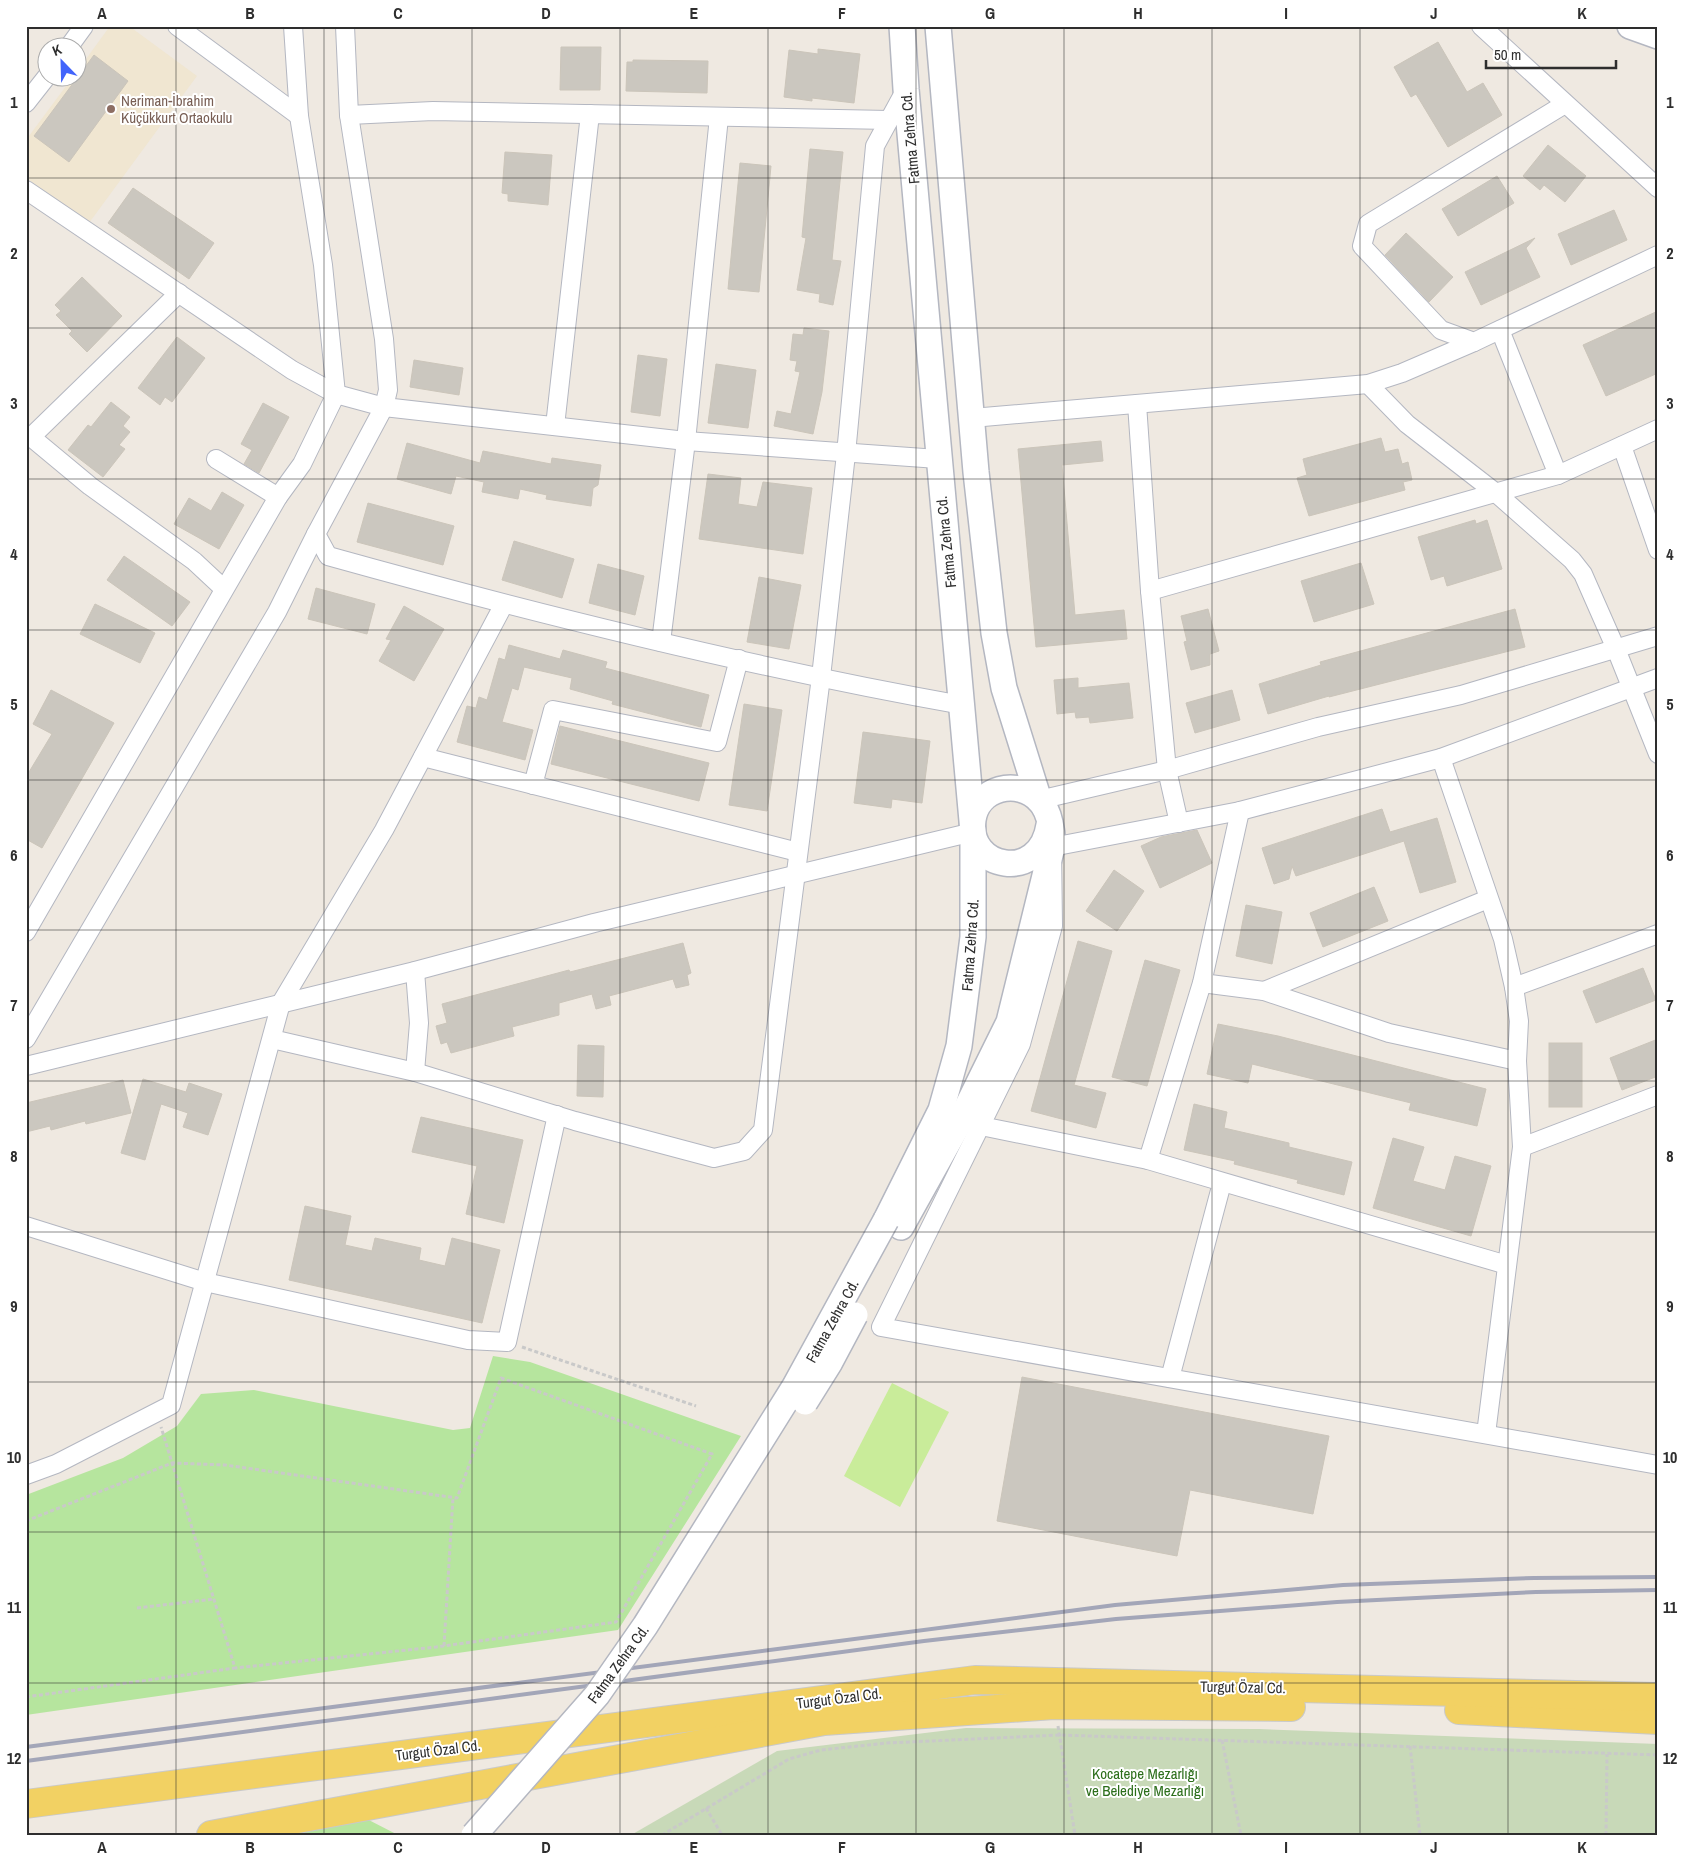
<svg xmlns="http://www.w3.org/2000/svg" width="1684" height="1861" font-family="'Archivo Narrow',sans-serif">
	<style>
		.education { fill: #f0e6d1 }
		.green { fill: #b6e59e }
		.cemetery { fill: #c8d9b8 }
		.pitch { fill: #c9ec9a }
		.building { fill: #cbc7bf; stroke: #cbc5ba }
		.lines { fill: none; stroke-linecap: round; stroke-linejoin: round }
		.street-casing { stroke: #b4b7c1; stroke-width: 20 }
		.secondary-casing { stroke: #b4b7c1; stroke-width: 28 }
		.primary-casing { stroke: #c9c9c9; stroke-width: 30 }
		.path { stroke: #c9c9c9; stroke-width: 3; stroke-dasharray: 4 2.5; stroke-linecap: butt }
		.street { stroke: #fff; stroke-width: 18 }
		.secondary { stroke: #fff; stroke-width: 25 }
		.primary { stroke: #f2d163; stroke-width: 28 }
		.rail { stroke: #a3a6b8; stroke-width: 4 }
		.secondary-bridge-casing { stroke: #b4b7c1; stroke-width: 28; stroke-linecap: butt }
		.secondary-bridge { stroke: #fff; stroke-width: 25 }
		.grid { fill: none; stroke: #2e2e2e; stroke-width: 1; stroke-opacity: 0.55 }
		.education-dot { fill: #8d6e63; stroke: #fff; stroke-width: 2 }
		.labels { text-anchor: middle; dominant-baseline: central; stroke-width: 4; stroke-linejoin: round; paint-order: stroke }
		.education-label { font-size: 15px; fill: #785e54; stroke: #fff; text-anchor: start }
		.street-label { font-size: 15px; fill: #2e2e2e; stroke: #fff }
		.park-label { font-size: 15px; fill: #2c6e1b; stroke: #fff }
		.neatline { fill: none; stroke: #2e2e2e; stroke-width: 2 }
		.grid-label { font-size: 16px; text-anchor: middle; font-weight: bold; fill: #2e2e2e }
	</style>
	<rect width="100%" height="100%" fill="#efe9e1"/>
	<path class="education" d="M110,26h19l68,50 -108,147 -63,-45v-38l46,-62h6v-8z"/>
	<g class="green">
		<path d="M493,1356l37,6 211,74 -123,194 -592,85v-220l97,-37 54,-32 24,-32 53,-4 199,40 17,-2z"/>
		<path d="M361,1816l37,19h-125z"/>
	</g>
	<path class="cemetery" d="M966,1728l293,1 399,15v91h-1027l146,-84z"/>
	<path class="pitch" d="M892,1383l57,29 -49,95 -56,-31z"/>
	<g class="building">
		<path d="M1438,42l29,50 16,-9 19,32 -54,32 -32,-53 -5,3 -17,-30z"/>
		<path d="M561,47h40l-1,43h-40z"/>
		<path d="M818,49l42,5 -6,49 -42,-5v3l-28,-4 5,-47 29,4z"/>
		<path d="M94,55l34,26 -59,81 -35,-26z"/>
		<path d="M633,60l75,1 -1,32 -81,-2 1,-29h6z"/>
		<path d="M1548,145l38,31 -21,26 -21,-17 -4,5 -17,-14z"/>
		<path d="M810,149l33,3 -11,108 9,1 -8,44 -14,-3 1,-8 -23,-4 9,-52 -4,-1z"/>
		<path d="M505,152l47,3 -4,50 -40,-4v-7l-6,-1z"/>
		<path d="M740,163l31,3 -12,126 -31,-3z"/>
		<path d="M1497,176l17,27 -56,33 -16,-27z"/>
		<path d="M133,188l81,55 -25,36 -81,-56z"/>
		<path d="M1614,210l13,30 -56,25 -13,-31z"/>
		<path d="M1406,233l47,44 -24,25 -44,-47z"/>
		<path d="M1535,238l-9,10 14,29 -59,28 -16,-33z"/>
		<path d="M82,277l40,39 -35,36 -18,-18 3,-3 -16,-16 5,-4 -6,-6z"/>
		<path d="M1658,311v62l-52,23 -23,-51z"/>
		<path d="M804,328l25,3 -7,61 -9,42 -39,-8 3,-15 14,3 9,-42 -5,-1 2,-10 -7,-1 3,-26 10,1z"/>
		<path d="M177,337l28,21 -33,44 -7,-5 -5,8 -22,-17z"/>
		<path d="M638,355l29,4 -7,57 -29,-4z"/>
		<path d="M414,360l49,8 -4,27 -49,-8z"/>
		<path d="M716,364l40,6 -8,58 -40,-5z"/>
		<path d="M111,402l19,15 -7,9 7,6 -11,13 6,4 -22,28 -35,-27 20,-25 3,2z"/>
		<path d="M263,403l26,14 -30,56 -15,-9 8,-14 -11,-6z"/>
		<path d="M1381,438l4,14 13,-3 4,15 6,-2 4,18 -9,2 2,8 -96,26 -12,-38 10,-3 -4,-16z"/>
		<path d="M1101,441l2,20 -41,4 13,150 49,-5 3,29 -91,8 -18,-198z"/>
		<path d="M407,443l73,20 3,-12 68,13 1,-6 49,7 -3,20 -5,3 -2,18 -45,-7 1,-4 -27,-6 -2,10 -36,-7 2,-10 -28,-6 -5,18 -54,-15z"/>
		<path d="M708,474l33,4 -3,26 19,3 6,-25 49,6 -9,66 -104,-15z"/>
		<path d="M222,492l22,13 -25,44 -45,-25 15,-26 22,13z"/>
		<path d="M368,503l86,23 -11,39 -86,-23z"/>
		<path d="M1475,520l1,4 11,-4 15,49 -55,17 -3,-10 -13,4 -13,-43z"/>
		<path d="M514,541l60,18 -12,39 -60,-18z"/>
		<path d="M124,556l66,46 -18,24 -65,-46z"/>
		<path d="M1361,563l13,41 -60,18 -13,-41z"/>
		<path d="M598,564l46,12 -9,39 -46,-12z"/>
		<path d="M759,577l42,8 -12,64 -42,-7z"/>
		<path d="M316,588l59,16 -8,30 -59,-15z"/>
		<path d="M95,604l60,29 -15,30 -60,-29z"/>
		<path d="M404,606l40,23 -30,52 -35,-20 12,-21 -5,-1z"/>
		<path d="M1208,609l11,42 -9,3v11l-19,5 -7,-28 3,-1 -6,-25z"/>
		<path d="M1515,609l10,38 -196,50v-1l-61,18 -9,-30 62,-19 -1,-3z"/>
		<path d="M509,645l51,14 3,-9 44,12 -2,6 104,27 -8,32 -89,-23 1,-3 -43,-12 2,-11 -48,-11 -6,23 -6,-2 -10,34 31,8 -8,30 -68,-18 10,-36 9,2 3,-11 8,3 12,-42 6,2z"/>
		<path d="M1078,678v10l51,-5 4,35 -43,5 -1,-6 -13,1 -1,-6 -18,2 -3,-34z"/>
		<path d="M51,690l63,33 -72,125 -16,-9v-62l26,-43 -19,-10z"/>
		<path d="M1232,690l8,30 -45,13 -9,-30z"/>
		<path d="M744,704l38,6 -15,101 -38,-6z"/>
		<path d="M560,726l149,37 -10,38 -148,-37z"/>
		<path d="M863,732l67,9 -8,62 -30,-4 -1,9 -37,-5z"/>
		<path d="M1382,809l8,23 47,-14 19,64 -36,11 -16,-52 -108,35 -4,-10 -3,13 -15,5 -12,-36z"/>
		<path d="M1197,830l15,33 -52,25 -19,-42 20,-9z"/>
		<path d="M1114,870l30,21 -27,40 -31,-20z"/>
		<path d="M1374,887l14,34 -65,26 -13,-34z"/>
		<path d="M1246,905l36,7 -10,52 -36,-8z"/>
		<path d="M1078,941l34,10 -38,134 32,8 -10,35 -65,-17z"/>
		<path d="M683,943l8,30 -4,2 2,10 -13,3 -3,-9 -64,17 2,9 -15,4 -4,-15 -33,9v12l-47,12 2,9 -63,17 -4,-11 -6,2 -5,-18 11,-3 -5,-19 127,-34 1,2z"/>
		<path d="M1145,960l35,10 -33,116 -35,-9z"/>
		<path d="M1643,968l13,32 -60,23 -13,-32z"/>
		<path d="M1218,1024l60,12 208,53 -9,37 -68,-16 2,-7 -159,-39 -4,19 -41,-9z"/>
		<path d="M1658,1039v37l-36,14 -12,-32z"/>
		<rect x="1549" y="1043" width="33" height="64"/>
		<path d="M578,1045l26,1 -1,51 -26,-1z"/>
		<path d="M143,1079l43,13 3,-9 33,11 -14,41 -25,-8 5,-14 -27,-9 -16,56 -24,-7z"/>
		<path d="M123,1080l8,33 -45,11 -1,-3 -34,9 -1,-4 -24,6v-29z"/>
		<path d="M1194,1104l33,8 -3,16 65,15v4l63,15 -8,33 -47,-12 1,-3 -64,-16 1,-3 -51,-11z"/>
		<path d="M421,1117l102,23 -19,83 -38,-9 11,-48 -65,-14z"/>
		<path d="M1393,1138l31,9 -11,34 32,9 10,-34 36,10 -20,70 -98,-28z"/>
		<path d="M305,1206l46,10 -6,29 27,6 3,-13 46,10 -2,12 26,6 7,-28 48,12 -18,73 -193,-43z"/>
		<path d="M1022,1377l307,59 -16,78 -123,-24 -13,66 -180,-35z"/>
	</g>
	<g class="lines">
		<defs>
			<g id="street">
				<path d="M177,26l122,90"/>
				<path d="M345,26l4,89 35,224 4,51 -4,17 -68,127 12,22c208,58 420,111 634,149"/>
				<path d="M1481,26l177,162"/>
				<path d="M68,48l16,-22"/>
				<path d="M26,103l22,-28"/>
				<path d="M1565,104l-197,120 -6,22 79,84 33,12 184,-87"/>
				<path d="M349,115l84,-4 456,9"/>
				<path d="M26,190l266,180 44,24 48,13 302,34 252,18"/>
				<path d="M179,293l-148,144 59,49 104,75 30,28"/>
				<path d="M1500,330l58,145"/>
				<path d="M1368,384l39,40 89,69 76,67 11,14 33,75 42,105"/>
				<path d="M1137,404l13,187 17,179 12,53"/>
				<path d="M972,418l396,-34 34,-11 72,-31"/>
				<path d="M555,426l35,-312"/>
				<path d="M1622,446l36,104"/>
				<path d="M216,459l62,38 24,-33 34,-70 -13,-129 -24,-149 -6,-90"/>
				<path d="M1150,591l408,-116 100,-46"/>
				<path d="M661,642l25,-201 33,-324"/>
				<path d="M1658,678l-217,80 -201,53 -188,36 1,79 -32,118 -140,283 777,138"/>
				<path d="M423,757l375,95"/>
				<path d="M1441,758l62,181 11,48 5,34 -2,40 5,86 -36,287"/>
				<path d="M533,785l20,-75 164,32 22,-83"/>
				<path d="M1039,800l128,-30 151,-43 143,-32 197,-59"/>
				<path d="M26,932l252,-435"/>
				<path d="M1202,983l62,8 125,42 128,28"/>
				<path d="M1514,987l144,-53"/>
				<path d="M1264,991l224,-92"/>
				<path d="M26,1039l251,-427 39,-78"/>
				<path d="M272,1039l143,33 160,49 139,37 30,-7 19,-21 58,-453 25,-223 29,-308 31,-57"/>
				<path d="M26,1066l389,-95 179,-48 379,-91"/>
				<path d="M415,1072l4,-49 -4,-52"/>
				<path d="M981,1126l167,34 359,105"/>
				<path d="M1522,1147l136,-52"/>
				<path d="M1148,1160l54,-177 38,-172"/>
				<path d="M26,1226l179,56 263,58 39,2 50,-227"/>
				<path d="M1170,1378l52,-195"/>
				<path d="M26,1475l30,-11 115,-59 110,-402 103,-173 120,-226"/>
			</g>
			<g id="secondary">
				<path d="M938,26l38,446 18,161 10,55 35,112"/>
				<path d="M1630,26l28,10"/>
				<path d="M886,1220l55,-110 18,-64 14,-109v-105l-67,-743 -4,-63"/>
				<path d="M901,1227l58,-104 50,-101 43,-175c1,-14 -2,-35 -12,-46 -22,-24 -63,-13 -67,19 -7,49 67,64 76,5"/>
			</g>
			<g id="primary">
				<path d="M1459,1710l199,10"/>
				<path d="M26,1804l949,-124 683,17"/>
				<path d="M211,1835l613,-114 230,-16 237,2"/>
			</g>
		</defs>
		<use href="#street" class="street-casing"/>
		<use href="#secondary" class="secondary-casing"/>
		<use href="#primary" class="primary-casing"/>
		<g class="path">
			<path d="M522,1347l174,59"/>
			<path d="M26,1521l146,-58 53,2 232,33 44,-120 211,76 -96,168 -180,25 -201,21"/>
			<path d="M137,1608l77,-9"/>
			<path d="M444,1646l9,-149"/>
			<path d="M26,1697l209,-29 -74,-241"/>
			<path d="M1058,1726l17,109"/>
			<path d="M1222,1740l19,95"/>
			<path d="M1410,1746l10,89"/>
			<path d="M706,1808l16,27"/>
			<path d="M662,1835l127,-76 32,-9 66,-7 173,-8 598,20"/>
			<path d="M1606,1835l1,-81"/>
		</g>
		<use href="#street" class="street"/>
		<use href="#secondary" class="secondary"/>
		<use href="#primary" class="primary"/>
		<g class="rail">
			<path d="M26,1747l1089,-142 228,-20 191,-7 124,-1"/>
			<path d="M26,1761l898,-120 192,-22 221,-17 199,-10 122,-2"/>
		</g>
		<defs>
			<g id="secondary-bridge">
				<path d="M805,1402l25,-40 25,-47"/>
				<path d="M474,1835l123,-140 48,-69 150,-240 91,-166"/>
			</g>
		</defs>
		<use href="#secondary-bridge" class="secondary-bridge-casing"/>
		<use href="#secondary-bridge" class="secondary-bridge"/>
	</g>
	<path class="grid" d="M176,26v1809M324,26v1809M472,26v1809M620,26v1809M768,26v1809M916,26v1809M1064,26v1809M1212,26v1809M1360,26v1809M1508,26v1809M26,178h1632M26,328h1632M26,479h1632M26,630h1632M26,780h1632M26,930h1632M26,1081h1632M26,1232h1632M26,1382h1632M26,1532h1632M26,1683h1632"/>
	<circle class="education-dot" cx="111" cy="109" r="5"/>
	<g class="labels">
		<g class="education-label">
			<text x="121" y="100">Neriman-İbrahim<tspan x="121" dy="17">Küçükkurt Ortaokulu</tspan></text>
		</g>
		<g class="street-label">
			<text transform="translate(910 138) rotate(-95)">Fatma Zehra Cd.</text>
			<text transform="translate(946 542) rotate(-96)">Fatma Zehra Cd.</text>
			<text transform="translate(970 945) rotate(-86)">Fatma Zehra Cd.</text>
			<text transform="translate(832 1321) rotate(-61)">Fatma Zehra Cd.</text>
			<text transform="translate(618 1664) rotate(-54)">Fatma Zehra Cd.</text>
			<text transform="translate(1243 1687) rotate(1)">Turgut Özal Cd.</text>
			<text transform="translate(839 1698) rotate(-7)">Turgut Özal Cd.</text>
			<text transform="translate(438 1750) rotate(-7)">Turgut Özal Cd.</text>
		</g>
		<g class="park-label">
			<text x="1145" y="1773">Kocatepe Mezarlığı<tspan x="1145" dy="17">ve Belediye Mezarlığı</tspan></text>
		</g>
	</g>
	<rect width="1684" height="1861" fill="none" stroke="#ffffff" stroke-width="55"/>
	<g transform="translate(62 62) rotate(337)"><circle r="24" fill="#ffffff" stroke="#ababab"/>
	<path d="M0-4L9 19L0 12L-9 19Z" fill="#4264fb"/>
	<text y="-8" font-size="14" font-weight="bold" text-anchor="middle" fill="#2e2e2e">K</text>
	</g>
	<path d="M1486 60v8h130v-8" fill="none" stroke="#2e2e2e" stroke-width="2.5"/>
	<text x="1494" y="60" font-size="15" fill="#2e2e2e" stroke="#ffffff" stroke-width="4" paint-order="stroke">50 m</text>
	<rect x="28" y="28" width="1628" height="1806" class="neatline"/>
	<g class="grid-label">
		<text x="102" y="19">A</text>
		<text x="250" y="19">B</text>
		<text x="398" y="19">C</text>
		<text x="546" y="19">D</text>
		<text x="694" y="19">E</text>
		<text x="842" y="19">F</text>
		<text x="990" y="19">G</text>
		<text x="1138" y="19">H</text>
		<text x="1286" y="19">I</text>
		<text x="1434" y="19">J</text>
		<text x="1582" y="19">K</text>
		<text x="14" y="108">1</text>
		<text x="1670" y="108">1</text>
		<text x="14" y="259">2</text>
		<text x="1670" y="259">2</text>
		<text x="14" y="409">3</text>
		<text x="1670" y="409">3</text>
		<text x="14" y="560">4</text>
		<text x="1670" y="560">4</text>
		<text x="14" y="710">5</text>
		<text x="1670" y="710">5</text>
		<text x="14" y="861">6</text>
		<text x="1670" y="861">6</text>
		<text x="14" y="1011">7</text>
		<text x="1670" y="1011">7</text>
		<text x="14" y="1162">8</text>
		<text x="1670" y="1162">8</text>
		<text x="14" y="1312">9</text>
		<text x="1670" y="1312">9</text>
		<text x="14" y="1463">10</text>
		<text x="1670" y="1463">10</text>
		<text x="14" y="1613">11</text>
		<text x="1670" y="1613">11</text>
		<text x="14" y="1764">12</text>
		<text x="1670" y="1764">12</text>
		<text x="102" y="1853">A</text>
		<text x="250" y="1853">B</text>
		<text x="398" y="1853">C</text>
		<text x="546" y="1853">D</text>
		<text x="694" y="1853">E</text>
		<text x="842" y="1853">F</text>
		<text x="990" y="1853">G</text>
		<text x="1138" y="1853">H</text>
		<text x="1286" y="1853">I</text>
		<text x="1434" y="1853">J</text>
		<text x="1582" y="1853">K</text>
	</g>
</svg>
